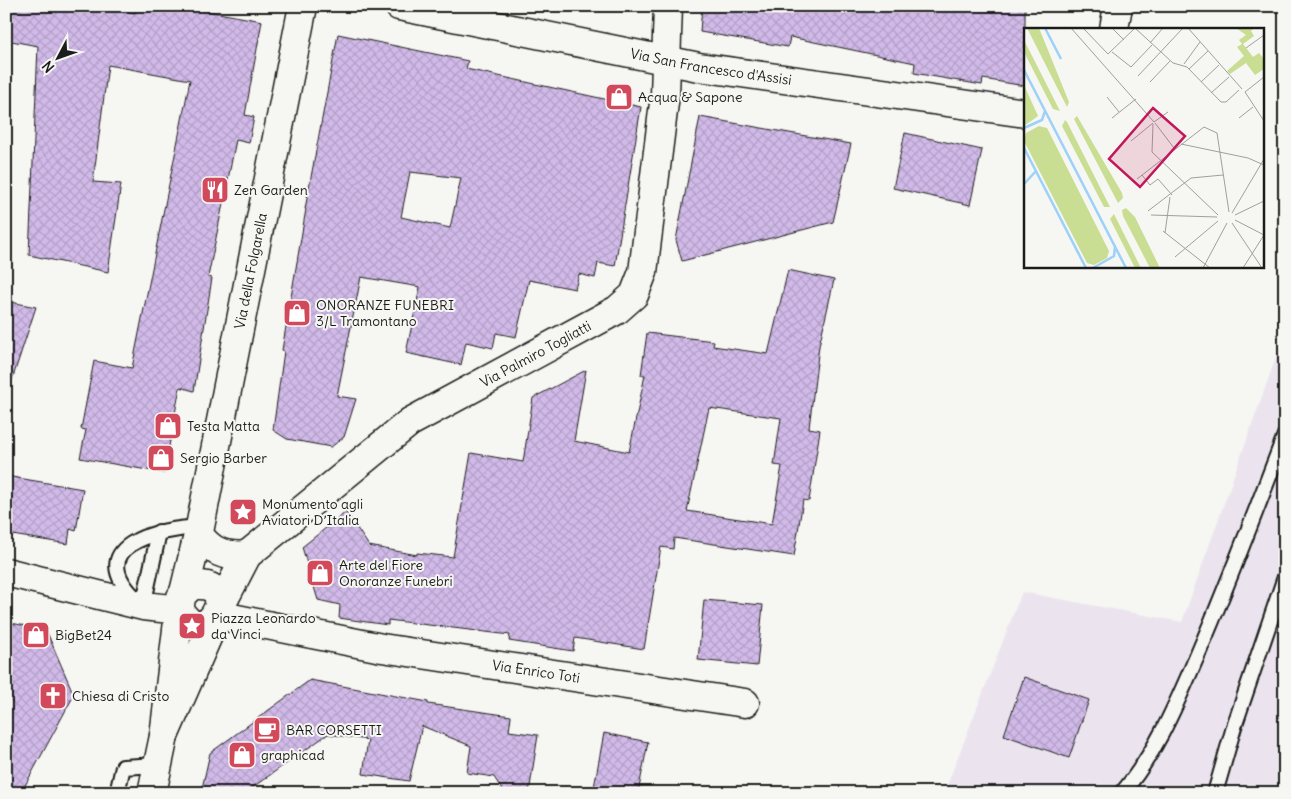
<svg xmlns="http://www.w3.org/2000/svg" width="1291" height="799" font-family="Delius,sans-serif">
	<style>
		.built { fill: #ebe4ef }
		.building { fill: url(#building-cross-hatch); stroke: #1c1c1c; fill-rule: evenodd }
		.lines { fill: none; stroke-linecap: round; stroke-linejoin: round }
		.lane-casing { stroke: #1c1c1c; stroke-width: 18 }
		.street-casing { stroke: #1c1c1c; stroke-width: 31 }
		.secondary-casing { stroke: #1c1c1c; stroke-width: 31 }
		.lane { stroke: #f6f6f2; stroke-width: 14 }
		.street { stroke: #f6f6f2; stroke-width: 28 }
		.secondary { stroke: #f6f6f2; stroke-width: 28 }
		.labels { text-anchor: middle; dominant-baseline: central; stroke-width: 4; stroke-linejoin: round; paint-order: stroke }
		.street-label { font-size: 14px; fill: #1c1c1c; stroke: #f6f6f2 }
		.poi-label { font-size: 14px; fill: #1c1c1c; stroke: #f6f6f2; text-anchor: start }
		.inset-river { fill: none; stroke: #9bd1fa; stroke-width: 2.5 }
		.inset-road { fill: none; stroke: #9f9f9c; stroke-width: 1 }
		.view { fill: #c2185b; fill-opacity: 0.15; stroke: #c2185b; stroke-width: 2.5 }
		.inset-edge { fill: none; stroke: #1c1c1c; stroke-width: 2.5 }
	</style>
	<defs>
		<pattern id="building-cross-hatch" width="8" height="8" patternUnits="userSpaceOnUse" patternTransform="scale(1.25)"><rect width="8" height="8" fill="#d1bae9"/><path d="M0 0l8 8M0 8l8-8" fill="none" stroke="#b39fc7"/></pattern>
	</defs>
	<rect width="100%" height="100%" fill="#f6f6f2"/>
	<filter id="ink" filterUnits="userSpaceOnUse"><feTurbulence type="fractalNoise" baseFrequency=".02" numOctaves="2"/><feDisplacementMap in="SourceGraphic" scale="10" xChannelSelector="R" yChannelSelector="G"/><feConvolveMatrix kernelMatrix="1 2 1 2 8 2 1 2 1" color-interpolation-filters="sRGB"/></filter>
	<g filter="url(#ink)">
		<path class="built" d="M1285,332v461h-341l78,-201 160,30z"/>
		<g class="building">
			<path d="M6,6h93l36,7 2,-7h43l82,15 -17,94 9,2 -5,26 -13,-3 -28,137 4,1 -18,113 -14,-4 -16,86 -84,-15 6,-28 -5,-1 13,-68 38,7 58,-288 -82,-15 -15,117 28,2 -13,88 -79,-17 9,-209 -32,-6z"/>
			<path d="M702,6h323v80l-42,-7 -1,6 -68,-12 1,-10 -125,-26 -2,10 -88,-15z"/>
			<path d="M338,34l130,27 -2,8 175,38 -26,159 -17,-3 -3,15 -16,-4 -4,15 -46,-9 -13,57 -20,-4 -3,15 -27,-6 -5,23 -55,-12 14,-66 -59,-10 -24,119 19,3 -12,38 -13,10 -44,-8 -14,-9 11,-79 -2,-1 24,-141h-1zM410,172l51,6 -11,50 -49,-11z"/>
			<path d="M700,117l151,27 -18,78 -151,39 -6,-21z"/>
			<path d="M905,133l77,17 -12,55 -77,-17z"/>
			<path d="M788,270l46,10 -15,66 -10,82 11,2 -11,71 -6,-1 -9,56 -120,-18 -1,11 -12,-2 -17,102 -69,-11 -2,13 -64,-10 1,-6 -122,-15v5l-49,-7 1,-13 -22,-5 -16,-53 44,-35 23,34 48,9v-2l36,4 18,-104 52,9 10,-64 53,-28 -12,71 55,11 16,-77h-4l6,-42 67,8 -1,5 55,8zM709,408l72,10 -7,47 8,1 -10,58 -85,-13z"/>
			<path d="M6,301l30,6 -25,76h-5z"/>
			<path d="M6,476l77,13 -7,42 -6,-2 -2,15 -62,-10z"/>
			<path d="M704,600l59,5 -6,61 -59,-6z"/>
			<path d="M6,622l40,8 28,65 -53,98h-15v-88l6,-11 -6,-12z"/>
			<path d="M1024,677l65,23 -20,58 -65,-23z"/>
			<path d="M310,680l118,22v2l83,12 -2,15 29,4 -9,58h-25l-10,-16 -27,-4 4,-27 -49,-20 -13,55 -46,-7 5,-34 -40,-6 -75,53 -1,6h-51l9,-40z"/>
			<path d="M604,733l44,9 -10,51h-45z"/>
		</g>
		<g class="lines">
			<defs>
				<g id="lane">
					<path d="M137,600c-56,-54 20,-71 63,-73"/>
					<path d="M143,606l16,-74"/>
					<path d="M117,793l6,-26 34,-2"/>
					<path d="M1122,793c35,-41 55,-91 76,-139 31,-72 59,-146 87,-219"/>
					<path d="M1215,793l19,-66 51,-150"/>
				</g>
				<g id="street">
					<path id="s1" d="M399,6l300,61 326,46"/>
					<path d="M1114,29l4,-23"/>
					<path d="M198,534c14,18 26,23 49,21"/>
					<path d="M6,572l137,34 37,4"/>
					<path id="s2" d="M217,615l165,33 363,55"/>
				</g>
				<g id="secondary">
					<path id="s3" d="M184,592l16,-65 103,-521"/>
					<path id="s4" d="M219,609l28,-54 163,-133 207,-112 17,-15 9,-23 22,-177 3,-89"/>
					<path d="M164,736l17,-139c4,-6 10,-13 19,-12 43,1 3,70 -20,25"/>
					<path d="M152,793l12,-57 53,-121"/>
				</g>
			</defs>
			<use href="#lane" class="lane-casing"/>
			<use href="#street" class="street-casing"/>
			<use href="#secondary" class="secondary-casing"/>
			<use href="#lane" class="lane"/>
			<use href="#street" class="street"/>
			<use href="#secondary" class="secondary"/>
		</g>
	</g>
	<defs>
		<symbol id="shop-square" viewBox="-11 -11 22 22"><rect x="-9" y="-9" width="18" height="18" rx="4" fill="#d1495b" stroke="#f6f6f2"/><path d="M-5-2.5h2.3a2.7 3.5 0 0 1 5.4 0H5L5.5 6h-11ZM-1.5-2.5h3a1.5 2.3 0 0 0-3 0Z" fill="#fff"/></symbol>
		<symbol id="restaurant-square" viewBox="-11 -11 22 22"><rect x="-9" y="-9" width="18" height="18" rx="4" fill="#d1495b" stroke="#f6f6f2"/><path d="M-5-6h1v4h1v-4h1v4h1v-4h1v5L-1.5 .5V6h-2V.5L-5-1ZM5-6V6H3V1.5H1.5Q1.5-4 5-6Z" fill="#fff"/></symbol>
		<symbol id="sight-square" viewBox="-11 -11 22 22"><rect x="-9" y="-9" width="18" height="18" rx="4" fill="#d1495b" stroke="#f6f6f2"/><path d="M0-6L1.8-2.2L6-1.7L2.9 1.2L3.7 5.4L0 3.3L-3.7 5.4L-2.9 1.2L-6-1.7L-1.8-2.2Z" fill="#fff"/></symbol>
		<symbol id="church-square" viewBox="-11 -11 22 22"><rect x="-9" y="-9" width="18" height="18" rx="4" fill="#d1495b" stroke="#f6f6f2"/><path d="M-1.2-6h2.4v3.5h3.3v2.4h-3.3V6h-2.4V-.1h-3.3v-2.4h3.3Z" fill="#fff"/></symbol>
		<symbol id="cafe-square" viewBox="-11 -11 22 22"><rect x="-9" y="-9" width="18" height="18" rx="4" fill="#d1495b" stroke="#f6f6f2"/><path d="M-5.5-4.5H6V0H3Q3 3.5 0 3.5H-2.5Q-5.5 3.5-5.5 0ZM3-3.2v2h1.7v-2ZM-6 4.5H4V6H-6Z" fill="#fff"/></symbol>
	</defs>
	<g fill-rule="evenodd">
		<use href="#shop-square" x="603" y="81" width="32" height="32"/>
		<use href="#restaurant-square" x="199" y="174" width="32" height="32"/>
		<use href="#shop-square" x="281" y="297" width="32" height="32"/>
		<use href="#shop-square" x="152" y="410" width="32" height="32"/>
		<use href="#shop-square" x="145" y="442" width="32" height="32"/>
		<use href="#sight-square" x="227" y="496" width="32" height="32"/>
		<use href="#shop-square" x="304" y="557" width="32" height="32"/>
		<use href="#sight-square" x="176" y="610" width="32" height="32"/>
		<use href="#shop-square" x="20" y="619" width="32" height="32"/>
		<use href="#church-square" x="37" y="680" width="32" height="32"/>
		<use href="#cafe-square" x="251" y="714" width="32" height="32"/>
		<use href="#shop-square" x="226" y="739" width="32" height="32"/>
	</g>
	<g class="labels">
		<g class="street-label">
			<text stroke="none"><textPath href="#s1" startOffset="318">Via San Francesco d'Assisi</textPath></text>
			<text stroke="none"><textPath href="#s3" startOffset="328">Via della Folgarella</textPath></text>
			<text stroke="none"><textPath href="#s4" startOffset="414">Via Palmiro Togliatti</textPath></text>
			<text stroke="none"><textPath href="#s2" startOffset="324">Via Enrico Toti</textPath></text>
		</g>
		<g class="poi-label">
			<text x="638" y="97">Acqua &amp; Sapone</text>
			<text x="234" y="190">Zen Garden</text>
			<text x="316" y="305">ONORANZE FUNEBRI<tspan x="316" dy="16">3/L Tramontano</tspan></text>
			<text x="187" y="426">Testa Matta</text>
			<text x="180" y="458">Sergio Barber</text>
			<text x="262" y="504">Monumento agli<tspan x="262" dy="16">Aviatori D’Italia</tspan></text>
			<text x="339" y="565">Arte del Fiore<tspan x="339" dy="16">Onoranze Funebri</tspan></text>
			<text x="211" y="618">Piazza Leonardo<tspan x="211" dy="16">da Vinci</tspan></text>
			<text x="55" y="635">BigBet24</text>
			<text x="72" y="696">Chiesa di Cristo</text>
			<text x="286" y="730">BAR CORSETTI</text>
			<text x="261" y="755">graphicad</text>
		</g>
	</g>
	<g transform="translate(1024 28)">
		<rect width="240" height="240" fill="#f6f6f2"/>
		<path d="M3,0h12l30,74 -2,5zM212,0h18l-3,3 3,5 -11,8 10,13 6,-4 5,6v10l-9,6 -9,-12 -16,11 -3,-3 17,-15 -7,-9 5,-3 -3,-4 7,-5zM0,12l36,71 -7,-2 -29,-57zM0,57l14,31 -14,10zM53,88l45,77 1,5 -5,5 -44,-84zM41,92l2,2 43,85h-6l-42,-81zM15,98l8,2 62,123 -2,7 -13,7 -7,-2 -63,-122 2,-8zM102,180l9,9 25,51h-10l-27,-52 -1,-6zM90,186l27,54h-6l-25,-49z" fill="#c9de93"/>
		<path class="inset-river" d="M21,0l16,31M0,42l102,198M0,100l18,-8 3,-9M0,120l62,120M0,156l12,-13M69,240l21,-12 1,-9"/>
		<path class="inset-road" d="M47,0l83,94M59,0l25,26 27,-26M88,0l12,12M111,0l38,35 14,4 34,35h5l13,-12M164,0l54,61M126,15l13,-15M222,20l18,-13M88,24l19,15 21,-22M160,36l16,-22M165,41l19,-18M114,48l45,-48M126,54l20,-21M177,54l18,-17M221,64l19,29M221,64l19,-15M187,65l18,-16M83,69l12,15M88,90l24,-19M215,90l14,-11M130,94l14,-10M131,95l19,25M129,96l-1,28 66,63M107,113l22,-18M157,116l67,14 16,7M118,147l8,10 8,-6 14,16M113,151l67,-52 13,6 12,79M124,183l43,-33 32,-3M208,185l32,-54M127,187l66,2M211,187l29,-14M211,192l29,15M208,195l30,45M139,203l47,37M141,205l5,-36M151,229l43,-36M179,240l24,-45M219,240l21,-33"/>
		<path class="view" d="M129,80l32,28 -45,51 -31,-28z"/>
		<rect width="240" height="240" class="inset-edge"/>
	</g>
	<rect width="1291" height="799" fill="none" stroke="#f6f6f2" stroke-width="25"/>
	<rect x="12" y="12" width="1266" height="774" fill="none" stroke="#1c1c1c" stroke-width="2" filter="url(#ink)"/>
	<g transform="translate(58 58) rotate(229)" stroke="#f6f6f2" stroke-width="4" paint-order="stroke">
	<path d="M0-4L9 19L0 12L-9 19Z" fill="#1c1c1c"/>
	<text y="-8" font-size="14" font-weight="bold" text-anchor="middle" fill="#1c1c1c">N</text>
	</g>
</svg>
